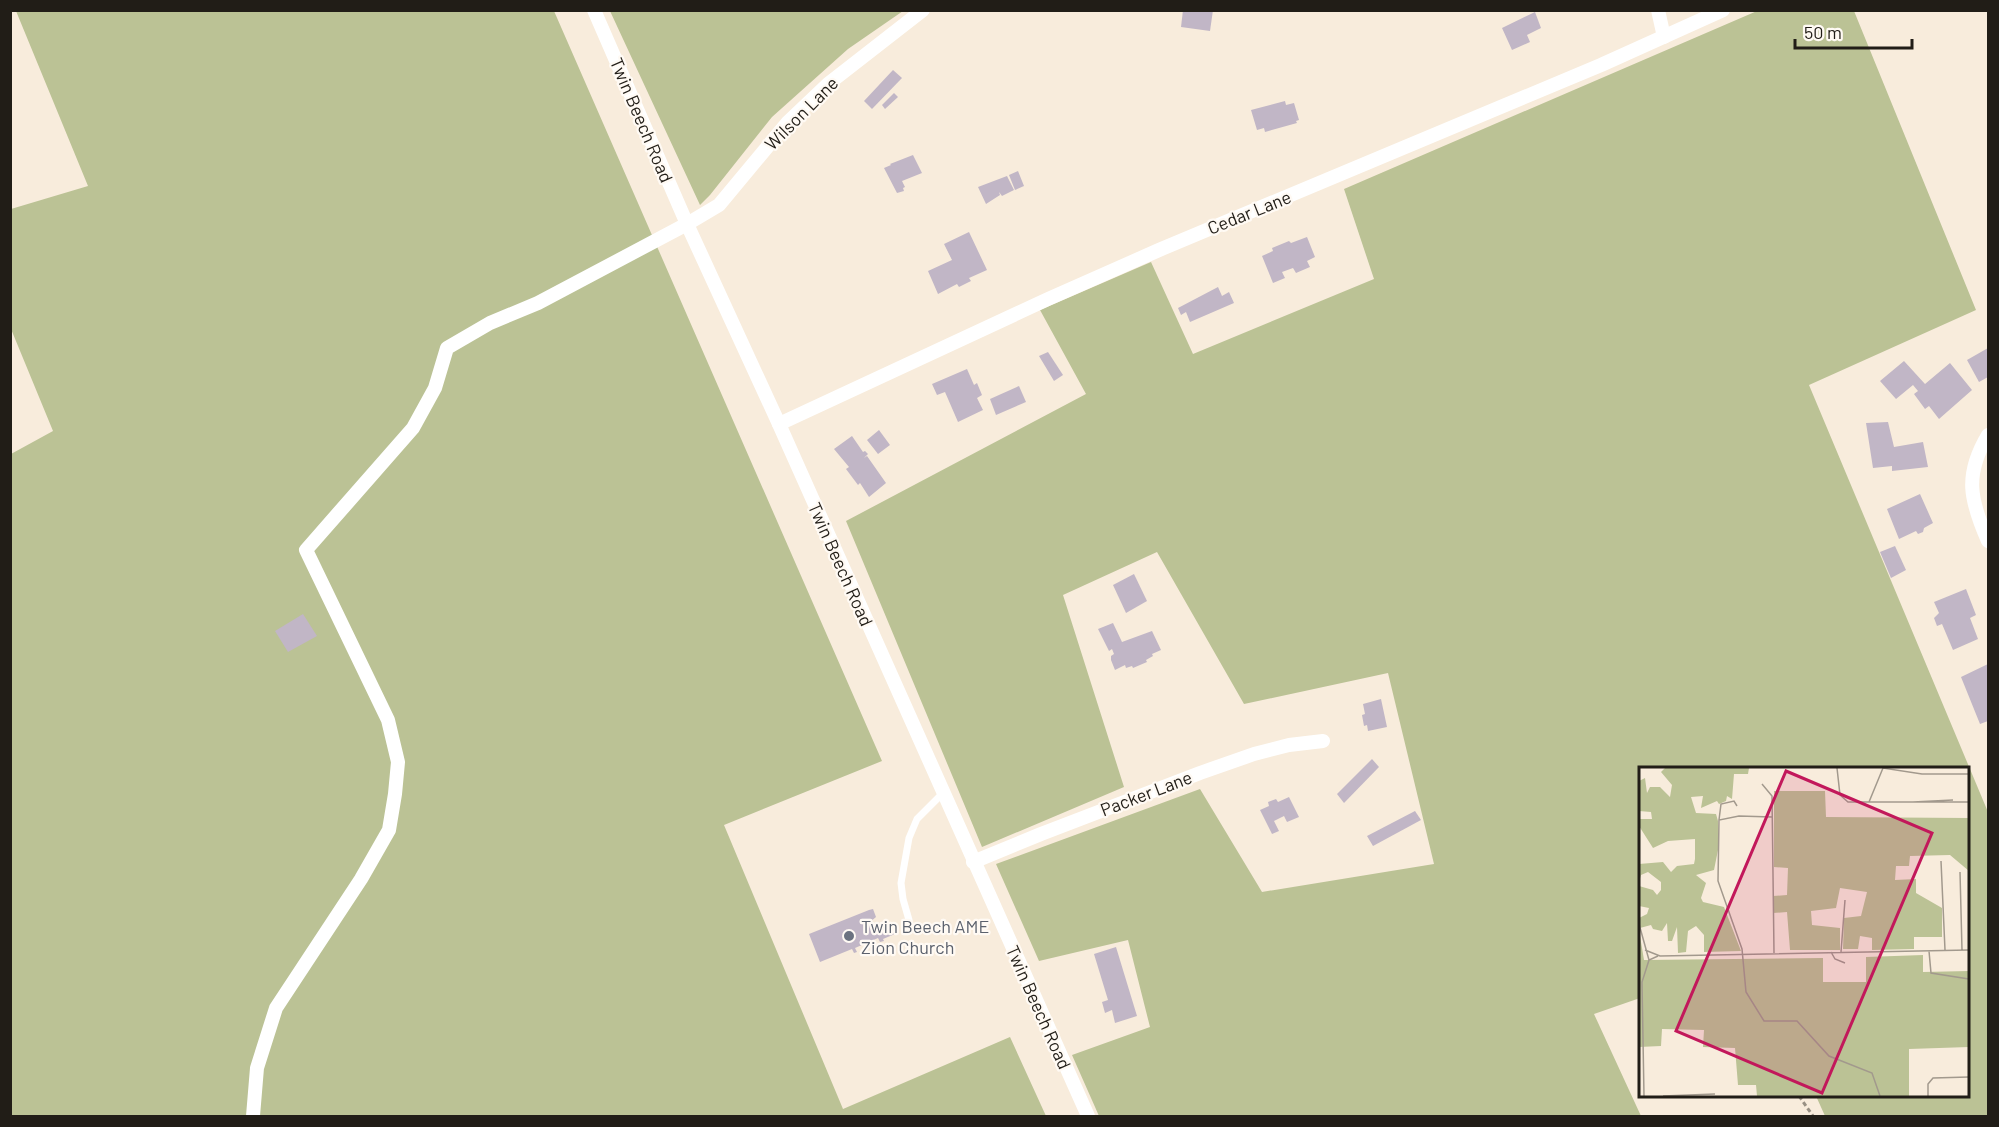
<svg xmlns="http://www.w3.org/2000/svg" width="1999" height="1127" font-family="Barlow,sans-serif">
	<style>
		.green { fill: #bbc295 }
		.building { fill: #c1b6c6 }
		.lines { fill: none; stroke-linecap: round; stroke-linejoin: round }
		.path { stroke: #989084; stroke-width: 3; stroke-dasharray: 4.5 3; stroke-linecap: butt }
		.lane { stroke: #fff; stroke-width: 7 }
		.street { stroke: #fff; stroke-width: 14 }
		.worship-dot { fill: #6b7280; stroke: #fffaf4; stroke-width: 2 }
		.labels { text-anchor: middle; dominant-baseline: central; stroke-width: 4.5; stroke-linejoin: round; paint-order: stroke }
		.street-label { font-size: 18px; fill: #211d17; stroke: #fffaf4 }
		.worship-label { font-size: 18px; fill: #5b616d; stroke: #fffaf4; text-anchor: start }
		.inset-road { fill: none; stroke: #a2998d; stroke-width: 1.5 }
		.view { fill: #c2185b; fill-opacity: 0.15; stroke: #c2185b; stroke-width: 3 }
		.inset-edge { fill: none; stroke: #211d17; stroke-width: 3 }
	</style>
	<rect width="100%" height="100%" fill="#f8ecdc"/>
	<g class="green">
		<path d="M16,11h538l328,750 -158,64 119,284 167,-72 36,79h-1035v-662l42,-23 -42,-102v-120l77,-23z"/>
		<path d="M610,11h293l-55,38 -76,68 -62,78 -10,10z"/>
		<path d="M1757,11h97l122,299 -167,75 179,427v304h-163l-9,-20h152v-328h-328v230l-46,16 47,102h-542l-27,-61 78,-28 -22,-87 -89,21 -43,-97 204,-75 62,103 172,-28 -46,-191 -144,31 -87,-152 -94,43 61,192 -142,60 -136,-326 240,-127 -46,-84 111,-48 42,92 181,-75 -30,-90z"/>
	</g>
	<g class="building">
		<path d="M1183,10h30l-3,21 -29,-4z"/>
		<path d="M1535,12l6,16 -14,7 3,7 -18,8 -10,-22z"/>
		<path d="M893,70l9,8 -30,31 -8,-8z"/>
		<path d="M894,93l4,4 -13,12 -3,-4z"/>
		<path d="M1285,101l1,4 8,-2 5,17 -3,1 1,2 -32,9 -1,-4 -7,2 -6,-20z"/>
		<path d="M913,155l9,18 -20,8 3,6 -2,1 1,3 -7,2 -13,-25 7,-3 -1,-1z"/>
		<path d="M1018,171l6,15 -9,4 -6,-15z"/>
		<path d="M1007,176l7,14 -12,6 -3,-4 1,3 -14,9 -8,-17z"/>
		<path d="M969,232l18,38 -18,8 2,3 -12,6 -2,-3 -19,10 -10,-23 24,-11 -8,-16z"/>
		<path d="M1307,237l8,20 -8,4 3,6 -14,6 -3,-5 -11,4 3,6 -12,5 -11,-27 11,-5 -1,-3 17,-7 2,2z"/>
		<path d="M1218,287l4,9 7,-4 5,11 -44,19 -4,-10 -5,3 -3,-7z"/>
		<path d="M1988,348v29l-9,5 -12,-22z"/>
		<path d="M1048,352l15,23 -9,6 -15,-25z"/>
		<path d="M1904,361l21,23 25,-21 22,27 -33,29 -10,-13 -4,3 -11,-15 4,-3 -5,-6 -17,14 -16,-18z"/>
		<path d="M967,369l7,16 3,-2 5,12 -5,3 6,12 -25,12 -13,-30 -8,3 -5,-11z"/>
		<path d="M1019,386l7,16 -30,13 -6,-16z"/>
		<path d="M1888,422l6,25 29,-5 5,25 -36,4v-5l-19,2 -7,-45z"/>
		<path d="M879,430l11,15 -12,9 -11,-14z"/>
		<path d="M852,436l11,16 2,-1 3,3 -4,4 3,-2 19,27 -17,14 -9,-14 -2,2 -12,-16 3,-2 -15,-18z"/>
		<path d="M1920,494l13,29 -9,5 -1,4 -5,2 -2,-3 -17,8 -12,-30z"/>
		<path d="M1895,546l11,24 -15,8 -11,-26z"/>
		<path d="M1134,574l13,27 -21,12 -13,-28z"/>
		<path d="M1966,589l10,26 -6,3 8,21 -25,11 -11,-26 -5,2 -3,-8 5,-5 -5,-11z"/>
		<path d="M303,614l14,22 -29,16 -13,-21z"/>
		<path d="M1113,623l9,19 30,-11 9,19 -9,4 1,2 -7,4 1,2 -14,6 -1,-2 -6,2 -1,-3 -10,5 -4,-10v-4l3,-2 -2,-5 -3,2 -11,-22z"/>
		<path d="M1988,664v39l-1,1 1,17 -8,3 -19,-47z"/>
		<path d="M1381,699l6,28 -19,4 -1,-6 -3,1 -2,-11 3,-1 -2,-10z"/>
		<path d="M1372,759l7,8 -35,36 -7,-9z"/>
		<path d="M1289,797l10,20 -12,5 -3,-6 -10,5 5,10 -7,3 -12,-24 9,-4 -1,-4 8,-3 2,3z"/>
		<path d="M1415,811l6,9 -48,26 -6,-10z"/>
		<path d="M873,909l3,8 -6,5 3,6 8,-2 3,8 9,-4 2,4 -12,5 1,2 -4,1 -2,-4 -23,10 2,4 -3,1 -2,-4 -32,13 -11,-28 60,-24z"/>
		<path d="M1116,947l21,69 -22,7 -3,-13 -7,3 -3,-11 6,-2 -14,-46z"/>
	</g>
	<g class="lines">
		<path class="path" d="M1799,1096l14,20"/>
		<path class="lane" d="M909,920l-6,-21 -2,-16 8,-45 8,-19 26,-26"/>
		<g class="street">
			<path d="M594,10l93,214 92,200 309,692"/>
			<path d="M1658,10l6,27"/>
			<path d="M779,424l269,-125 111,-49 442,-185 122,-55"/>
			<path d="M1988,435c-24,40 -18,65 0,106"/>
			<path d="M973,862l68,-28 159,-61 54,-19 35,-9 34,-4"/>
			<path d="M253,1116l4,-48 19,-60 85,-129 28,-49 6,-36 3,-32 -10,-42 -82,-170 107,-122 22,-40 12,-40 43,-25 48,-20 149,-79 32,-19 69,-83 40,-38 95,-74"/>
		</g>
	</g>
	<circle class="worship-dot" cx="849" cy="936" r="6"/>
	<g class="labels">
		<g class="street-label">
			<text transform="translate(801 113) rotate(-45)">Wilson Lane</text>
			<text transform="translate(642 120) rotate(67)">Twin Beech Road</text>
			<text transform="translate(1249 212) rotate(-22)">Cedar Lane</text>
			<text transform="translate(841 564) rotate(66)">Twin Beech Road</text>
			<text transform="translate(1146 793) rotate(-21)">Packer Lane</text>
			<text transform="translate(1039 1007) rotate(66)">Twin Beech Road</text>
		</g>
		<g class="worship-label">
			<text x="861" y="926">Twin Beech AME<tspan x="861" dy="21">Zion Church</tspan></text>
		</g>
	</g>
	<g transform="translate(1639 767)">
		<rect width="330" height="330" fill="#f8ecdc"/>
		<path d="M26,1h84l-1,6h-14l-2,25 -5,-3 -1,5 -7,3 -2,-3 -16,7 2,-12 -12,1 5,16 20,1 2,7 1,24 -5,25 -18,5 10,8 -5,15 2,4 21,5 17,44 -37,1v-17l-8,-9 -8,5 -2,21 -8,1 -1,-26 -5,14h-4l-1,-18 -5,8 -9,-2 -2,-4 -11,3 -1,-10 8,-4 2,-6 -10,-2v-20l14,4 4,5 4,-5v-8l-13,-10 -7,3 -2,7v-18l24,-2 8,10 6,-6 17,-2 1,-5v-20l-27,2 -15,7 -14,-22v-7h13l-1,-7 -12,-1v-30l6,-3 2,15 3,-6h10l10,10 2,-12 -11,-13zM135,24h51l1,26 143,1v53l-19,-16 -40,1 -1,10h-13l-1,14 21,-1v14l26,15v29h-28v12l-42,1v-12l-12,-2 -2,13h-15l1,-31 17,-2 6,-24 -27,-4 -4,20 -25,3 1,14 28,3v22h-50l-3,-38 -14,1v-17l14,-1 1,-27 -14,-1zM0,163l5,30 179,-2v24h43v-25l57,-2v17l46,-1v76l-60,2v47h-152l-1,-11h-18l-3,-37 -32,-1 1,-17 -42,-1 -1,17 -22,1z" fill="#bbc295"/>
		<path class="inset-road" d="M198,1l3,27 8,7h121M123,17l10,12 2,157M230,35l14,-34 39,6h47M274,35l40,-2M133,50l-33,-1 -20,4 -1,61 24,68 4,43 18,29h33l32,35 43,17 8,23M80,53l2,-16 13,-3 3,5M302,94l4,89M321,105l2,78M0,157l10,36M6,183l15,6 309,-6M290,184l2,22 38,6M192,185l4,7 10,4M202,185l4,-52M5,329l-2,-114 7,-22 9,-4M24,329l52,-2M289,329v-12l5,-6 36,-1"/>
		<path class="view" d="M147,4l146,62 -110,260 -146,-62z"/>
		<rect width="330" height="330" class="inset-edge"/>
	</g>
	<rect width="1999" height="1127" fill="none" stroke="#211d17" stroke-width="24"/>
	<path d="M1795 39v9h117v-9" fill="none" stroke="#211d17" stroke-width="3"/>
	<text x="1804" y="39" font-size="18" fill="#211d17" stroke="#fffaf4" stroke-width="4.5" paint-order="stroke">50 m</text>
</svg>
